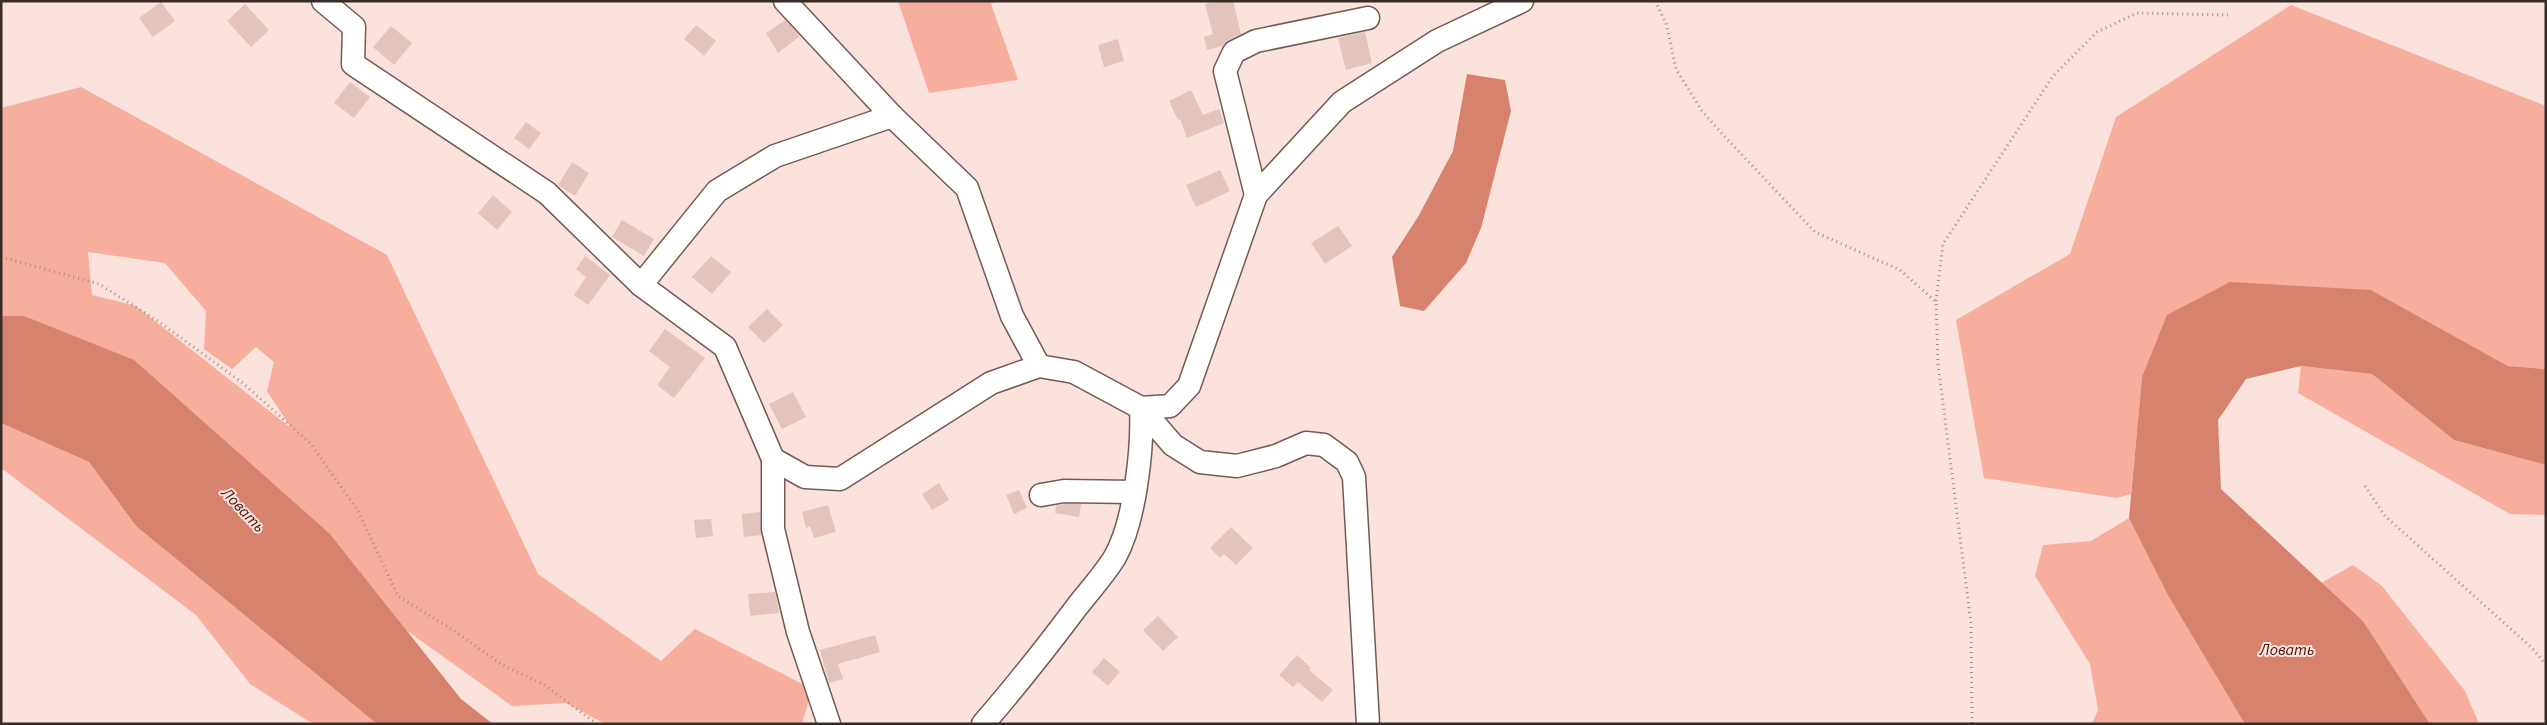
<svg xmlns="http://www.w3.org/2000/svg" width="2547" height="725" font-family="'Source Sans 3',sans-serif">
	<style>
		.green { fill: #f7ae9d; fill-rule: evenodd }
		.water { fill: #d7826d }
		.building { fill: #e2c4bc }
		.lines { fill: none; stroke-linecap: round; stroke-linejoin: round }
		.minor-casing { stroke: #745a54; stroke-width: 25 }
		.path { stroke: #a18e8a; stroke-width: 3; stroke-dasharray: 1 4; stroke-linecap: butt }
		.minor { stroke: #fff; stroke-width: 22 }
		.labels { text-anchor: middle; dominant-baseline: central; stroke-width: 4; stroke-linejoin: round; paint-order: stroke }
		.water-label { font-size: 16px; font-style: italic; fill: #4b1509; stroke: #fbe2dc }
	</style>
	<rect width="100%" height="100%" fill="#fbe2dc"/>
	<g class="green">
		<path d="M898,1h99l-6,3 27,76 -89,13z"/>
		<path d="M2291,5l255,101v263l-38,-3 -137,-76 -229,87 -11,117 -14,4 -133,-20 -28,-158 114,-66 46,-137z"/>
		<path d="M81,87l306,168 151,319 123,87 34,-32 117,60 -10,35h-197l-39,-21 -54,3 -106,-76 -76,-96 -306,-218h-23v-208zM88,252l77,11 41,48 -2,38 28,20 24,-22 18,15 -7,29 24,37 -155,-122 -44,-11z"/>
		<path d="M2301,366l71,8 82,66 92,25v50l-36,-1 -212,-121z"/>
		<path d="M1,423l88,39 47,64 241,198h-64l-63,-40 -54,-69 -195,-147z"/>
		<path d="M2129,518l119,206h-156l6,-14 -8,-46 -55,-88 8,-31 48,-4z"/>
		<path d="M2353,565l29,21 83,105 14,33h-49l-67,-103 -42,-38z"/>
	</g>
	<g class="water">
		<path d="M1467,74l38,6 6,31 -30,117 -15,35 -42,48 -24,-5 -8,-49 26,-40 35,-66z"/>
		<path d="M2230,282l141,8 137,76 38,3v96l-92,-25 -82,-66 -71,-8 -55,13 -28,41 3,69 142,132 67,103h-185l-77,-129 -39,-77 13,-141 25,-62z"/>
		<path d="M1,316h23l110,44 196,174 131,165 32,25h-116l-241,-198 -47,-64 -88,-39z"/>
	</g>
	<g class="building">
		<path d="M1215,1h18l8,33 -13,6 -6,6 -15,4 -3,-13 9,-3 -8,-30z"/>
		<path d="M161,2l14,19 -22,16 -14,-19z"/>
		<path d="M245,4l24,26 -18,17 -24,-26z"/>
		<path d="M785,20l15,16 -22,17 -12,-20z"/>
		<path d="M696,25l20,16 -12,15 -20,-17z"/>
		<path d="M391,26l21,17 -18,22 -21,-18z"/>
		<path d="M1365,32l7,31 -26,7 -8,-32z"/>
		<path d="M1118,39l6,22 -20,6 -6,-22z"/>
		<path d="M350,82l20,15 -16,21 -20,-15z"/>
		<path d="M1191,90l12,25 16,-6 5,14 -37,15 -7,-19 -2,1 -9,-19z"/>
		<path d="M526,122l15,11 -12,16 -15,-11z"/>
		<path d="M572,162l17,11 -14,23 -17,-11z"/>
		<path d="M1220,170l10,21 -34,16 -10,-22z"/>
		<path d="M493,195l19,17 -15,18 -19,-17z"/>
		<path d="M622,220l32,19 -10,17 -32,-19z"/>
		<path d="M1338,226l14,20 -27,18 -14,-21z"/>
		<path d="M585,256l25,19 -22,30 -14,-10 12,-18 -10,-8z"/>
		<path d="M711,256l20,16 -19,22 -20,-17z"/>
		<path d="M767,309l16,16 -19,18 -16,-16z"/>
		<path d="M665,329l40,29 -31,40 -17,-13 13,-18 -21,-16z"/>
		<path d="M793,392l13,25 -24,12 -13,-25z"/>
		<path d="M939,483l10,17 -17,10 -10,-16z"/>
		<path d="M1019,490l8,18 -13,6 -8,-19z"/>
		<path d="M1065,504h16l-2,13 -24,-4 1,-7z"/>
		<path d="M828,505l8,27 -22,6 -4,-12 -4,2 -4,-16z"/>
		<path d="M760,512l1,23 -17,2 -2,-23z"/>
		<path d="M711,519l2,17 -17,2 -2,-18z"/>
		<path d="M1231,527l22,21 -17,17 -12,-11 -4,4 -10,-10z"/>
		<path d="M775,592l4,21 -29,3 -2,-22z"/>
		<path d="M1158,616l20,21 -15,14 -20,-21z"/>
		<path d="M875,635l5,17 -42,12 5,15 -14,4 -9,-33z"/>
		<path d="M1297,655l14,13 -2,2 24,20 -11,12 -24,-20 -5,5 -14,-12z"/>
		<path d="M1104,658l16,14 -12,14 -16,-14z"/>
	</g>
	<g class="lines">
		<defs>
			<g id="minor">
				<path d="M323,1l31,26 -1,37 194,129 94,92 84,62 48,112 32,18 35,2 151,-96 48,-17 35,6 67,36 32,37 27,17 37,4 39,-10 30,-13 18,2 23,17 7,15 14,247"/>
				<path d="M785,1l107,115 75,72 45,128 27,50"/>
				<path d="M1256,195l-31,-124 9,-19 22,-11 112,-23"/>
				<path d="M641,285l76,-94 58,-35 117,-40"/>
				<path d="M773,459v70l25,103 31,92"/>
				<path d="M1041,495l23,-4 70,1"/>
				<path d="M983,724c33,-38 63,-76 93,-116 13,-17 28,-33 39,-51 20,-36 28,-108 26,-149l29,-2 19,-20 67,-191 86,-93 95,-61 85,-40"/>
			</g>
		</defs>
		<use href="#minor" class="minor-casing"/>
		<g class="path">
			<path d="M1655,1l11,22 10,46 26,42 24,27 89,94 85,38 36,32 2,62 33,260 1,100"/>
			<path d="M1,257l98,27 59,37 86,63 67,60 47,67 40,85 55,34 48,34 42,20 54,40"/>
			<path d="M1936,301l7,-57 110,-168 44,-44 40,-19 91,2"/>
			<path d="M2365,486l20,30 147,132 14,17"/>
		</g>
		<use href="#minor" class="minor"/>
	</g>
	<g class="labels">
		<g class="water-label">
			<text transform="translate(243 510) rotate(47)">Ловать</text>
			<text x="2287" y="650">Ловать</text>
		</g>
	</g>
	<rect width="2547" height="725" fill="none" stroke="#382c29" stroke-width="5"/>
</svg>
